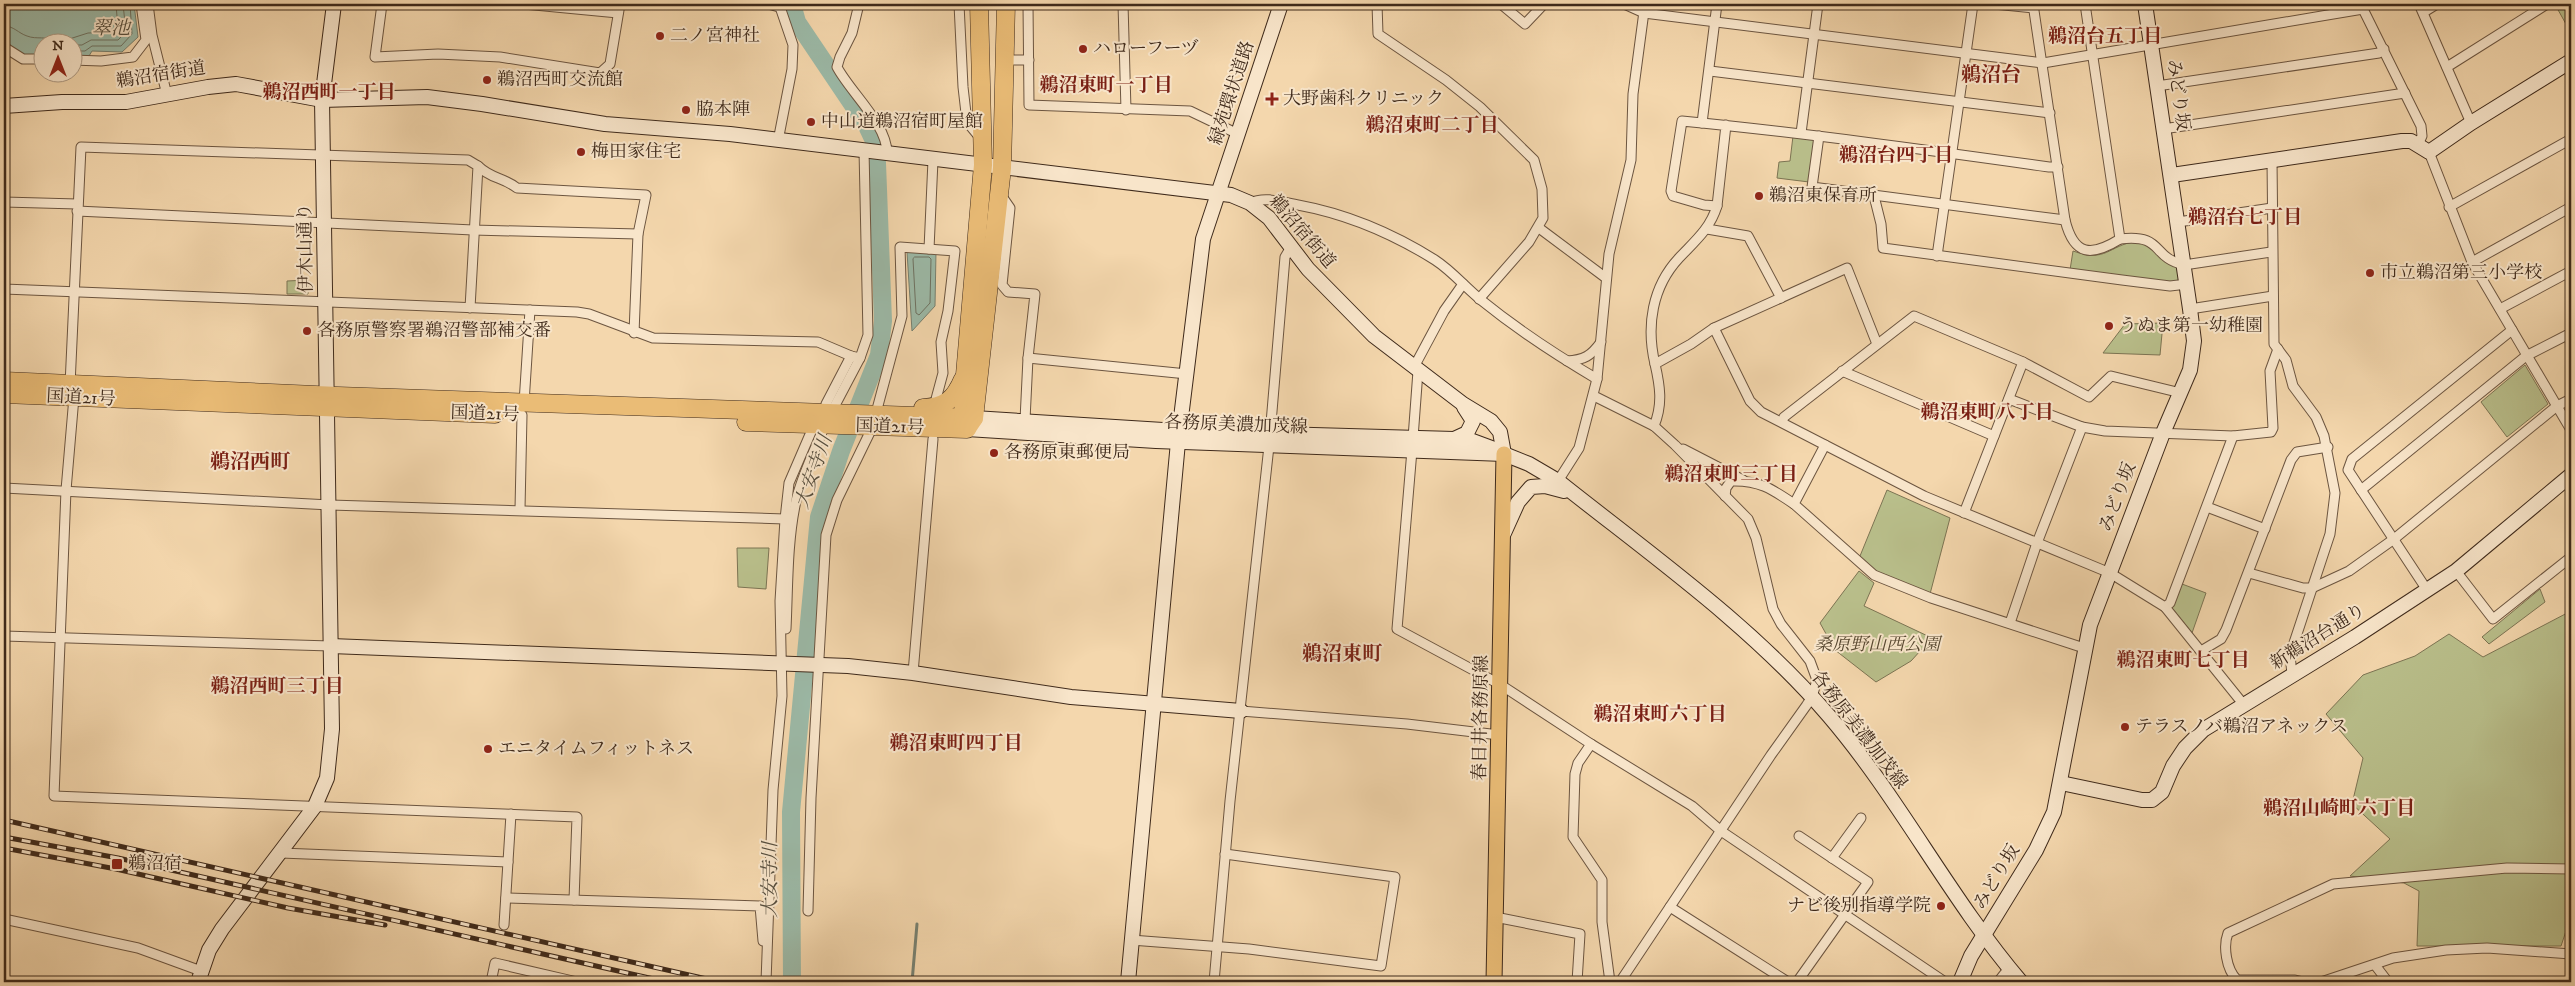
<svg xmlns="http://www.w3.org/2000/svg" width="2575" height="986" font-family="'IM FELL DW Pica','Noto Serif JP',serif">
	<style>
		.green { fill: #b9bf8b; stroke: #7c7453 }
		.water { fill: #9cbaa8; stroke: #778070 }
		.lines { fill: none; stroke-linecap: round; stroke-linejoin: round }
		.shore { stroke: #6e7262; stroke-width: 1 }
		.stream { stroke: #778070; stroke-width: 3 }
		.river { stroke: #9cbaa8; stroke-width: 18 }
		.street-casing { stroke: #6c5540; stroke-width: 11 }
		.secondary-casing { stroke: #3f2a1b; stroke-width: 16 }
		.primary-casing { stroke: #3f2a1b; stroke-width: 17 }
		.highway-casing { stroke: #3f2a1b; stroke-width: 19 }
		.street { stroke: #f8e5ca; stroke-width: 9 }
		.secondary { stroke: #f8e5ca; stroke-width: 14 }
		.primary { stroke: #eabc76; stroke-width: 15 }
		.highway { stroke: #eabc76; stroke-width: 18 }
		.rail-casing { stroke: #3f2a1b; stroke-width: 5 }
		.rail { stroke: #f8e5ca; stroke-width: 3; stroke-dasharray: 9; stroke-linecap: butt }
		.poi-dot { fill: #8f2418; stroke: #f8e5ca; stroke-width: 2 }
		.labels { text-anchor: middle; dominant-baseline: central; stroke-width: 4; stroke-linejoin: round; paint-order: stroke }
		.poi-label { font-size: 18px; fill: #3f2a1b; stroke: #f8e5ca; text-anchor: start }
		.street-label { font-size: 18px; fill: #3f2a1b; stroke: #f8e5ca }
		.park-label { font-size: 18px; font-style: italic; fill: #574831; stroke: #f8e5ca }
		.water-label { font-size: 19px; font-style: italic; fill: #564e3e; stroke: #f8e5ca }
		.neighbourhood-label { font-size: 19px; font-weight: bold; fill: #7a1f14; stroke: #f8e5ca }
		.quarter-label { font-size: 20px; font-weight: bold; fill: #7a1f14; stroke: #f8e5ca }
	</style>
	<rect width="100%" height="100%" fill="#f4d7ad"/>
	<filter id="stains"><feTurbulence type="fractalNoise" baseFrequency=".004" numOctaves="4"/><feColorMatrix values="0 0 0 0 .2 0 0 0 0 .09 0 0 0 0 .02 0 0 0 .5 -.17"/></filter>
	<radialGradient id="worn" r=".72"><stop offset=".6" stop-color="#630" stop-opacity="0"/><stop offset="1" stop-color="#630" stop-opacity=".3"/></radialGradient>
	<g class="green">
		<path d="M2562,4h9v29l-14,-25z"/>
		<path d="M1793,136l23,3 -7,43 -32,-4 2,-16 11,-1z"/>
		<path d="M2137,241c19,5 23,20 42,27l3,13 -11,2 -101,-13 3,-19c34,12 34,-5 64,-10z"/>
		<path d="M308,280v14h-21v-13z"/>
		<path d="M2163,323l-3,32 -57,-2 22,-29z"/>
		<path d="M2525,365l23,39 -41,33 -26,-35z"/>
		<path d="M1887,490l63,28 -20,76 -56,-22 -14,-16z"/>
		<path d="M737,548h32l-3,41 -28,-2z"/>
		<path d="M1859,571l15,12 -10,23 68,32 -21,23 -35,21 -41,-32 -15,-27z"/>
		<path d="M2182,584l24,9 -14,40 -20,-25z"/>
		<path d="M2540,589l5,13 -56,42 -7,-7z"/>
		<path d="M2571,611v305l-10,30h-144l2,-55 -15,-8 -54,-7 40,-37 -38,-35 11,-46 -37,-44 37,-39 52,-19 34,-22 34,23z"/>
	</g>
	<g class="water">
		<path d="M4,4h130l4,33 -16,15 -30,-1 -3,5h-16l-1,-14h-30v13h-20l-18,-12z"/>
		<path d="M907,252h29l-1,54 -23,25z"/>
	</g>
	<g class="lines">
		<g class="shore">
			<path d="M4,26c10,0 14,7 23,10 10,4 19,-1 28,6"/>
			<path d="M60,42l28,-9 27,-1 3,-3 -2,-25"/>
			<path d="M72,45h10l9,-5h27l8,-8 -3,-28"/>
			<path d="M72,51h13l7,-5h29l11,-12 -2,-30"/>
			<path d="M915,257h14l2,2 -1,44 -11,12 -3,-2 -3,-54z"/>
		</g>
		<path class="stream" d="M912,982l5,-58"/>
		<path class="river" d="M792,4l5,18 70,104 7,15 3,22 6,158 -4,34 -38,96 -22,66 -28,295 1,170"/>
		<defs>
			<g id="street">
				<path d="M148,4l4,31 15,60"/>
				<path d="M382,4l-7,53 63,-3 62,3 100,16 10,-9 10,-60"/>
				<path d="M524,4l94,9"/>
				<path d="M768,4l11,3"/>
				<path d="M859,4l-7,29 -12,24 -3,10c13,25 50,57 50,86"/>
				<path d="M959,4l4,83 4,35 14,17"/>
				<path d="M1028,4l1,101 161,6 48,23"/>
				<path d="M1123,4l3,106"/>
				<path d="M1377,4l1,30 68,46 34,27 54,53 8,29 1,29 -14,24 -50,57"/>
				<path d="M1501,4l24,20 19,-20"/>
				<path d="M1624,4l20,9 399,50 320,-54"/>
				<path d="M1994,4l40,4"/>
				<path d="M2033,4l32,216c9,36 26,37 55,19l-35,-235"/>
				<path d="M2419,4l52,119"/>
				<path d="M2361,5l60,121 1,10 -4,9"/>
				<path d="M2424,12l13,-8"/>
				<path d="M4,47l19,12h19"/>
				<path d="M72,60l29,1 32,-4 13,-17 -5,-36"/>
				<path d="M1007,60h22"/>
				<path d="M2447,67l100,-63"/>
				<path d="M1710,71l340,42"/>
				<path d="M2157,86l222,-33 5,-4"/>
				<path d="M1702,123l15,-119"/>
				<path d="M1726,125l-9,81 -13,-1 -31,-9 -2,-5 11,-70c123,12 245,29 367,46h9"/>
				<path d="M2163,129l242,-36"/>
				<path d="M1801,133l17,-129"/>
				<path d="M1819,136l-7,51 253,33"/>
				<path d="M778,141l14,-72 1,-24 -14,-41"/>
				<path d="M2429,152l43,110 99,168"/>
				<path d="M2272,160l2,184 12,16 7,26 23,31 8,19 11,57 -5,41 -40,121 2,19"/>
				<path d="M478,166c13,13 25,11 39,22l129,7 -8,39 -4,99"/>
				<path d="M1001,195l9,13 -8,77 6,7 27,2 -7,64 -3,62"/>
				<path d="M1874,196l7,28 2,24 239,32 48,6 17,-2"/>
				<path d="M4,202l73,2"/>
				<path d="M1250,203c15,-7 32,-1 48,2 49,9 94,28 137,55 17,11 30,27 46,40 37,30 75,55 116,79"/>
				<path d="M2449,207l122,-68"/>
				<path d="M77,211l396,19 165,4"/>
				<path d="M2178,222l94,-14"/>
				<path d="M1539,228l67,50"/>
				<path d="M1707,229l41,7 33,62"/>
				<path d="M2120,239c45,-5 30,18 64,26l87,-13"/>
				<path d="M929,249l4,-89"/>
				<path d="M1937,256l36,-252"/>
				<path d="M2472,262l99,-55"/>
				<path d="M4,289l573,23 12,2 64,24 165,4 33,14"/>
				<path d="M2190,309l83,-13"/>
				<path d="M2500,309l71,-38"/>
				<path d="M1714,328l36,73 11,11 163,84 186,77 55,34 79,98"/>
				<path d="M1028,358l159,16"/>
				<path d="M1567,361c17,-1 24,-5 34,-19"/>
				<path d="M1655,364c-9,-38 -3,-77 24,-106 16,-17 31,-29 38,-52"/>
				<path d="M1414,367l30,-56 19,-27"/>
				<path d="M1842,371l152,65"/>
				<path d="M70,385l11,-238 387,13 10,6 -8,142"/>
				<path d="M1594,396l60,30 21,19 73,74 8,19 17,71 8,15 29,37 7,19 -5,17 -6,9 -35,49 -151,227"/>
				<path d="M74,397l-8,93 -12,306 523,21 -3,83"/>
				<path d="M2009,399l73,28 23,4 128,5 38,-4 2,-4 -3,-57 8,-22"/>
				<path d="M524,403l6,-93"/>
				<path d="M826,404l25,-48 9,2 8,-23 -4,-185"/>
				<path d="M831,413l29,-55"/>
				<path d="M876,413l26,-97 -2,-69 55,4 -7,60 -7,31 2,31 -7,26"/>
				<path d="M1782,422l2,-5 130,-101 109,46 66,35 22,-21 70,17"/>
				<path d="M1654,426c9,-22 6,-40 1,-62l36,-20 23,-16 133,-60 30,76"/>
				<path d="M1270,435l15,-178 6,-10"/>
				<path d="M1413,438l5,-67"/>
				<path d="M1825,445l-31,59 80,71 57,23 153,50"/>
				<path d="M1683,449l60,31"/>
				<path d="M1412,450l-15,179 104,56 90,59 101,62 29,25 224,151"/>
				<path d="M1558,481l21,-33 18,-69 12,-125 22,-94 2,-66 12,-90"/>
				<path d="M4,488l326,17 455,14"/>
				<path d="M2361,490l165,-134 45,-23"/>
				<path d="M1725,496l1,-8 5,-7c28,-1 41,8 63,23"/>
				<path d="M2207,507l58,22"/>
				<path d="M520,509l2,-94"/>
				<path d="M1964,513l59,-151"/>
				<path d="M2456,571l37,48 78,-62"/>
				<path d="M2249,573l54,15h9l37,-17 45,-32 163,-133 14,-7"/>
				<path d="M2427,590l-79,-120 4,-11 160,-129"/>
				<path d="M2165,607l5,-4 63,-167"/>
				<path d="M2010,623l27,-80 45,-116"/>
				<path d="M786,629c2,-42 1,-87 10,-128 6,-26 19,-51 29,-76"/>
				<path d="M4,636l327,10"/>
				<path d="M2201,651l20,-12 5,-9 65,-170 6,-8 31,-5"/>
				<path d="M913,673l20,-234"/>
				<path d="M1241,711l166,13 92,11"/>
				<path d="M1591,744l-13,19 -3,11 -2,63 29,43v42l8,60"/>
				<path d="M281,853l227,9"/>
				<path d="M1832,858l29,-40"/>
				<path d="M506,898l254,8 3,35"/>
				<path d="M1670,907l118,75"/>
				<path d="M808,911l3,-113 15,-263 11,-35 36,-74"/>
				<path d="M1495,917l85,17 -3,48"/>
				<path d="M4,919l134,29 63,23"/>
				<path d="M504,925l7,-111"/>
				<path d="M1131,940l118,9 132,17 14,-89 -170,-23"/>
				<path d="M2375,965l13,17"/>
				<path d="M491,982l4,-19 82,19"/>
				<path d="M766,982l7,-192 9,-94 -2,-95 5,-82 4,-36 22,-51"/>
				<path d="M1214,982l16,-181 39,-355"/>
				<path d="M1797,982l71,-100 -69,-46"/>
				<path d="M1998,982l11,-14"/>
				<path d="M2303,982l-8,-2h-58c-11,-11 -14,-34 -9,-47l105,-49 174,-16 64,1"/>
				<path d="M2321,982l72,-24 53,-8 41,-2 84,6"/>
			</g>
			<g id="secondary">
				<path d="M4,106l58,-4h64l82,-15 28,-3 86,16 105,-3 55,7 123,20 125,10 501,61 19,8 19,15 39,51 66,67 89,68 28,17 9,11 4,22"/>
				<path d="M2172,175l230,-34h9l18,11 42,-29 100,-62"/>
				<path d="M974,418l205,13 275,8 16,1 27,10"/>
				<path d="M967,429l189,12 348,13 25,10 29,17c93,74 193,144 271,235 71,83 121,183 192,266"/>
				<path d="M1454,439l13,-6 6,-12 -9,-14"/>
				<path d="M1504,533l14,-31 13,-15 14,-1 19,5"/>
				<path d="M331,646l517,20 65,7 158,24 170,14"/>
				<path d="M2061,783l81,17h10l10,-8 11,-26 12,-18 18,-18 152,-93 101,-66 115,-96"/>
				<path d="M198,982l11,-32 13,-21 93,-123 12,-28 5,-49 -10,-629 12,-96"/>
				<path d="M1128,982l50,-540 25,-203 78,-235"/>
				<path d="M1960,982l11,-26 65,-106 18,-38 36,-187 73,-192 27,-63 4,-29 -4,-32 -45,-305"/>
			</g>
			<path id="primary" d="M1494,982l10,-528"/>
			<g id="highway">
				<path d="M4,381l334,15 636,22"/>
				<path d="M4,394l491,20"/>
				<path d="M923,408c22,-1 31,-8 40,-29"/>
				<path d="M746,422l221,7"/>
				<path d="M965,424l-2,-7 2,-42 18,-210 -4,-161"/>
				<path d="M968,427l6,-9 28,-250 4,-164"/>
			</g>
		</defs>
		<use href="#street" class="street-casing"/>
		<use href="#secondary" class="secondary-casing"/>
		<use href="#primary" class="primary-casing"/>
		<use href="#highway" class="highway-casing"/>
		<use href="#street" class="street"/>
		<use href="#secondary" class="secondary"/>
		<use href="#primary" class="primary"/>
		<use href="#highway" class="highway"/>
		<defs>
			<g id="rail">
				<path d="M4,820l716,162"/>
				<path d="M4,837l114,21 549,124"/>
				<path d="M4,848l112,21 172,39 97,17"/>
			</g>
		</defs>
		<use href="#rail" class="rail-casing"/>
		<use href="#rail" class="rail"/>
	</g>
	<g class="poi-dot">
		<circle cx="660" cy="36" r="5"/>
		<circle cx="1083" cy="49" r="5"/>
		<circle cx="487" cy="80" r="5"/>
		<path d="M1269.5 91.5h5v5h5v5h-5v5h-5v-5h-5v-5h5z"/>
		<circle cx="686" cy="110" r="5"/>
		<circle cx="811" cy="122" r="5"/>
		<circle cx="581" cy="152" r="5"/>
		<circle cx="1759" cy="196" r="5"/>
		<circle cx="2370" cy="273" r="5"/>
		<circle cx="2109" cy="326" r="5"/>
		<circle cx="307" cy="331" r="5"/>
		<circle cx="994" cy="453" r="5"/>
		<circle cx="2125" cy="727" r="5"/>
		<circle cx="488" cy="749" r="5"/>
		<rect x="111" y="858" width="12" height="12" rx="2.5"/>
		<circle cx="1941" cy="906" r="5"/>
	</g>
	<g class="labels">
		<g class="poi-label">
			<text x="670" y="36">二ノ宮神社</text>
			<text x="1093" y="49">ハローフーヅ</text>
			<text x="497" y="80">鵜沼西町交流館</text>
			<text x="1283" y="99">大野歯科クリニック</text>
			<text x="696" y="110">脇本陣</text>
			<text x="821" y="122">中山道鵜沼宿町屋館</text>
			<text x="591" y="152">梅田家住宅</text>
			<text x="1769" y="196">鵜沼東保育所</text>
			<text x="2380" y="273">市立鵜沼第三小学校</text>
			<text x="2119" y="326">うぬま第一幼稚園</text>
			<text x="317" y="331">各務原警察署鵜沼警部補交番</text>
			<text x="1004" y="453">各務原東郵便局</text>
			<text x="2135" y="727">テラスノバ鵜沼アネックス</text>
			<text x="498" y="749">エニタイムフィットネス</text>
			<text x="128" y="864">鵜沼宿</text>
			<text x="1931" y="906" text-anchor="end">ナビ後別指導学院</text>
		</g>
		<g class="street-label">
			<text transform="translate(161 75) rotate(-9)">鵜沼宿街道</text>
			<text transform="translate(1232 93) rotate(-72)">緑苑環状道路</text>
			<text transform="translate(2178 95) rotate(82)">みどり坂</text>
			<text transform="translate(1302 232) rotate(49)">鵜沼宿街道</text>
			<text transform="translate(306 248) rotate(-91)">伊木山通り</text>
			<text transform="translate(81 398) rotate(3)">国道21号</text>
			<text transform="translate(485 414) rotate(2)">国道21号</text>
			<text transform="translate(1236 425) rotate(2)">各務原美濃加茂線</text>
			<text transform="translate(890 427) rotate(2)">国道21号</text>
			<text transform="translate(2118 497) rotate(-69)">みどり坂</text>
			<text transform="translate(2318 637) rotate(-32)">新鵜沼台通り</text>
			<text transform="translate(1481 718) rotate(-89)">春日井各務原線</text>
			<text transform="translate(1859 730) rotate(52)">各務原美濃加茂線</text>
			<text transform="translate(1997 877) rotate(-59)">みどり坂</text>
		</g>
		<g class="park-label">
			<text x="1877" y="645">桑原野山西公園</text>
		</g>
		<g class="water-label">
			<text x="111" y="28">翠池</text>
			<text transform="translate(814 472) rotate(-71)">大安寺川</text>
			<text transform="translate(770 880) rotate(-90)">大安寺川</text>
		</g>
		<g class="neighbourhood-label">
			<text x="2105" y="36">鵜沼台五丁目</text>
			<text x="1106" y="85">鵜沼東町一丁目</text>
			<text x="329" y="92">鵜沼西町一丁目</text>
			<text x="1432" y="125">鵜沼東町二丁目</text>
			<text x="1896" y="155">鵜沼台四丁目</text>
			<text x="2245" y="217">鵜沼台七丁目</text>
			<text x="1987" y="412">鵜沼東町八丁目</text>
			<text x="1731" y="474">鵜沼東町三丁目</text>
			<text x="2183" y="660">鵜沼東町七丁目</text>
			<text x="277" y="686">鵜沼西町三丁目</text>
			<text x="1660" y="714">鵜沼東町六丁目</text>
			<text x="956" y="743">鵜沼東町四丁目</text>
			<text x="2339" y="808">鵜沼山崎町六丁目</text>
		</g>
		<g class="quarter-label">
			<text x="1991" y="75">鵜沼台</text>
			<text x="250" y="462">鵜沼西町</text>
			<text x="1342" y="654">鵜沼東町</text>
		</g>
	</g>
	<rect width="2575" height="986" fill="none" stroke="#f4d7ad" stroke-width="20"/>
	<rect x="5" y="5" width="2565" height="976" fill="none" stroke="#3f2a1b" stroke-width="2.5"/>
	<rect x="10" y="10" width="2555" height="966" fill="none" stroke="#3f2a1b"/>
	<g transform="translate(58 58)"><circle r="24" fill="#f8e5ca" stroke="#ae9a84"/>
	<path d="M0-4L9 19L0 12L-9 19Z" fill="#8f2418"/>
	<text y="-8" font-size="14" font-weight="bold" text-anchor="middle" fill="#3f2a1b">N</text>
	</g>
	<rect width="100%" height="100%" filter="url(#stains)"/>
	<rect width="100%" height="100%" fill="url(#worn)"/>
</svg>
